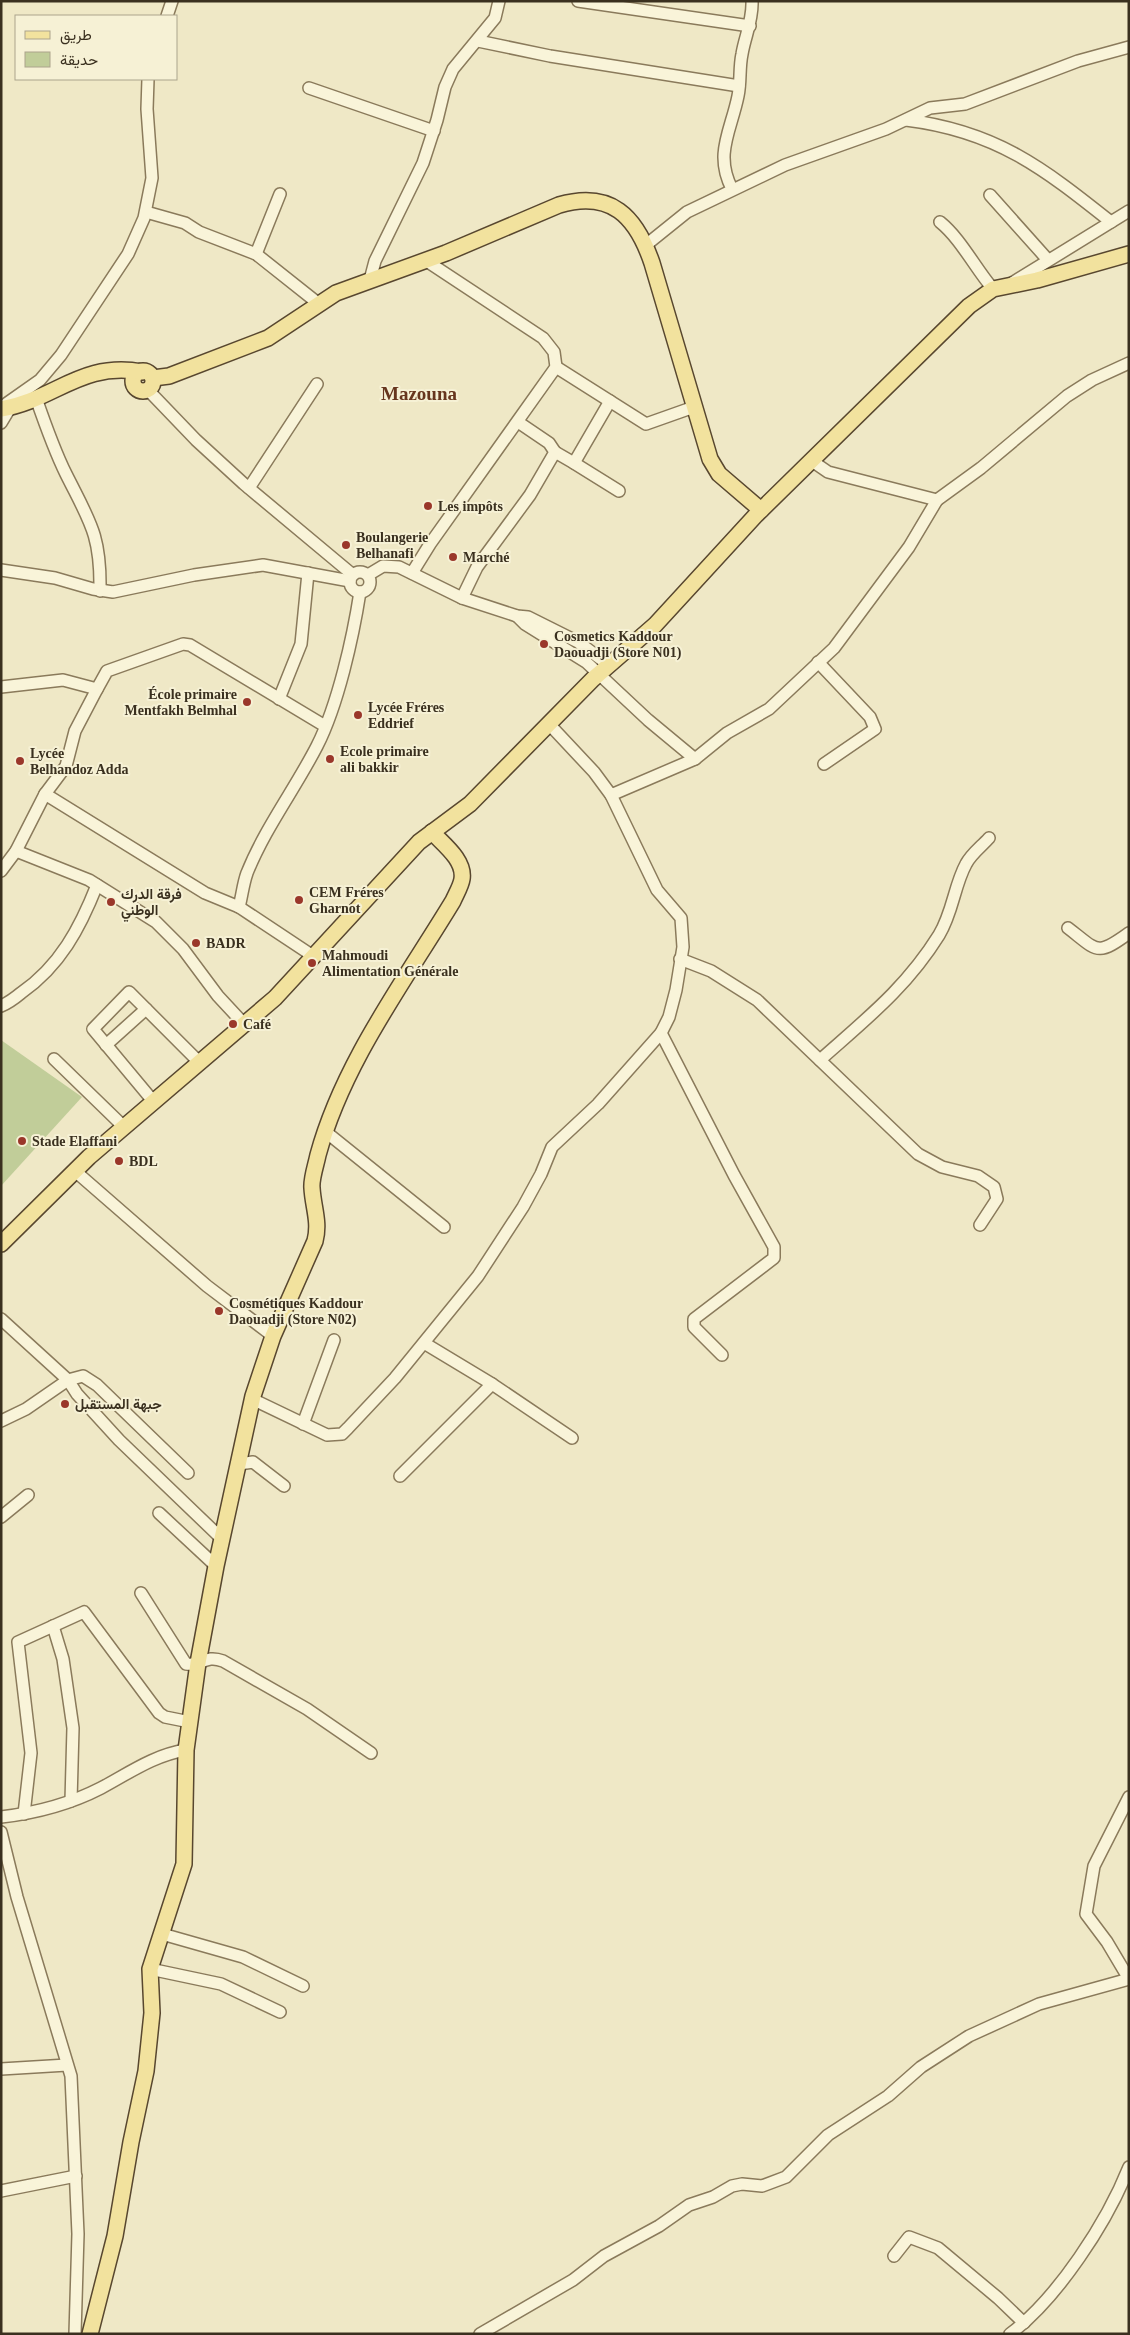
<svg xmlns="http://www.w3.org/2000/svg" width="1130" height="2335" font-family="'Times New Roman',Vazirmatn,serif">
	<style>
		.green { fill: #c1cd99 }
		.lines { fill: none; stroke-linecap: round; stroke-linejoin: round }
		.minor-casing { stroke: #8a7a5b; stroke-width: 14 }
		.major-casing { stroke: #58472f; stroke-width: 18 }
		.minor { stroke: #f9f4d9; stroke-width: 11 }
		.major { stroke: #f2e29e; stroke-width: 15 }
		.poi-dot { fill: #9a372a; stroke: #f6f1d5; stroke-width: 2 }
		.labels { text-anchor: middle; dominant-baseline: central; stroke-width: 4; stroke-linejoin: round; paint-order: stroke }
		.poi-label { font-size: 14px; font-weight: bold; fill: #3a301f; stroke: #f6f1d5; text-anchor: start }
		.district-label { font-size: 19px; font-weight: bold; fill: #67361e; stroke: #f6f1d5 }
	</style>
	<rect width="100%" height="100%" fill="#efe8c6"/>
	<path class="green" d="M1,1040l81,57 -81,89z"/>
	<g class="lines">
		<defs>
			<g id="minor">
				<path d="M578,1l172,25"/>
				<path d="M167,16l5,-15"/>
				<path d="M478,41l72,15 189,30"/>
				<path d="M309,88l125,43"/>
				<path d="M906,120c90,11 137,48 205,102"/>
				<path d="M732,189c-18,-35 -1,-58 6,-93 3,-14 1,-28 4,-42 3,-18 11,-34 10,-53"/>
				<path d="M990,195l58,65"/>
				<path d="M146,212l39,11 14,9 57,22 63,50"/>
				<path d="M940,222c21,17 35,46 53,67"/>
				<path d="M646,245l41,-33 98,-47 101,-36 44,-21 35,-4 113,-43 51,-14"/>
				<path d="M256,254l24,-60"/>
				<path d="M370,280l5,-19 48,-98 14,-43 8,-33 8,-18 42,-51 4,-17"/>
				<path d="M1012,283l117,-72"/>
				<path d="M556,367l90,57 48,-17"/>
				<path d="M148,390l48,50 48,44 109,91"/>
				<path d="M36,398c9,26 18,52 30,76 24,48 35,61 34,117"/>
				<path d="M3,406l37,-26 21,-25 67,-101 16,-36 8,-40 -5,-69 1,-30"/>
				<path d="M1,423l9,-15"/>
				<path d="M555,452l19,11 36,-62"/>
				<path d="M574,463l45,28"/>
				<path d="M249,488l68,-104"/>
				<path d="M937,500l44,-32 86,-72 25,-16 37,-17"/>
				<path d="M1,570l54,8 38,11 20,3 81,-17 69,-10 87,16"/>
				<circle cx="360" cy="582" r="10"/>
				<path d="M412,573l18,-29 126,-177 -2,-15 -11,-14 -118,-78"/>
				<path d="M368,575l15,-9 16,1 63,31 55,18 11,1 50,25 31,23"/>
				<path d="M462,598l15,-31 53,-72 25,-43 -6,-9 -31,-21"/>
				<path d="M517,616l8,8 61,38 62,58 47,39"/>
				<path d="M818,662l52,55 5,12 -51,35"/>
				<path d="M1,687l62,-7 34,9 10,-18 76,-27 7,1 135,81"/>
				<path d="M279,699l22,-55 7,-71"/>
				<path d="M549,724l45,48 17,23 84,-36 32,-26 42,-24 65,-61 75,-101 28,-47 -109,-28 -16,-11"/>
				<path d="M45,794l21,-28 9,-35 22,-42"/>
				<path d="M16,851l73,29 67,42 27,27 35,47 26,28"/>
				<path d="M1,871l15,-20 29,-57 160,99 34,14 74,49"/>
				<path d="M239,907c3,-11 4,-23 8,-34 18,-45 48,-84 70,-127 21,-41 36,-109 43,-154"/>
				<path d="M1068,928c30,23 28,29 61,5"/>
				<path d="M680,959l31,12 46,29 161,154 24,13 36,9 16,11 3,12 -17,26"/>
				<path d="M1,1006c7,-3 14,-8 20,-13 39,-27 59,-65 76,-108"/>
				<path d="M661,1033l73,142 40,72v11l-80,61v8l28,28"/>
				<path d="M106,1045l40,-36"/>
				<path d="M54,1059l70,68"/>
				<path d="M820,1060c46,-41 86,-72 119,-125 14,-23 15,-49 27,-71 5,-10 16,-18 23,-26"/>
				<path d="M153,1101l-60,-72 36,-37 70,70"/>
				<path d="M326,1132l118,95"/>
				<path d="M75,1171l132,115 66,50"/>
				<path d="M1,1319l67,61 9,14 42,46 103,99"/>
				<path d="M424,1343l68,41 80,54"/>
				<path d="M252,1399l75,36 15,-1 6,-6 47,-50 83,-102 45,-69 18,-33 11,-27 46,-43 63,-71 8,-16 7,-27 7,-43 -2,-29 -24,-28 -46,-95"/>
				<path d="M1,1421l25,-12 42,-29 15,-4 14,9 91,88"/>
				<path d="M303,1424l31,-84"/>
				<path d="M239,1464l14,-2 31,24"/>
				<path d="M400,1476l92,-92"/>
				<path d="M159,1513l57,53"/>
				<path d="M1,1517l27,-22"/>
				<path d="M141,1593l45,71c15,3 19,-10 37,-3l84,48 64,44"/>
				<path d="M53,1626l10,33 10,69 -2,73"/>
				<path d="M24,1814l7,-61 -13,-111 66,-30 75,101 6,4 25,5"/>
				<path d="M1,1817c35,-4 69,-13 100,-29 28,-15 53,-33 85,-38"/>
				<path d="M1,1832l16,65 54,179 7,158 -3,100"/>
				<path d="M162,1934l81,23 60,29"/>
				<path d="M150,1969l71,15 59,28"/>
				<path d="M1129,1979l-22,-37 -21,-28 8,-48 35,-69"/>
				<path d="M1,2069l66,-4"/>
				<path d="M1,2191l75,-15"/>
				<path d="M894,2256l15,-19 29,11 60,50 26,25"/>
				<path d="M480,2334l93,-54 31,-24 55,-30 30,-21 24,-8 19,-11 10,-2 20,2 24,-9 42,-42 60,-39 33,-29 48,-31 70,-32 90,-25"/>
				<path d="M1010,2334c48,-36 97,-112 119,-167"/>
			</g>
			<g id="major">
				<circle cx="143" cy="381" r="10"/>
				<path d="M153,378l16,-2 99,-38 68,-45 110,-40 113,-48c52,-15 77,11 93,58l58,196 9,15 42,36"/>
				<path d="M1,409c54,-9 80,-48 141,-37"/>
				<path d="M1,1244l88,-87 186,-159 144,-156 51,-38 123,-125 62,-54 101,-110 213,-209 24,-17 44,-9 92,-26"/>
				<path d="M90,2334l25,-98 16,-94 15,-71 6,-58 -2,-44 34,-105 2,-114 12,-87 18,-97 37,-170 20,-60 42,-95c5,-19 -2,-34 -3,-53 -1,-9 4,-23 6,-33 25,-92 86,-173 135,-254 3,-7 8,-15 9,-22 3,-19 -19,-35 -30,-47"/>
			</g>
		</defs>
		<use href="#minor" class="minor-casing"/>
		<use href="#major" class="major-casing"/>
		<use href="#minor" class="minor"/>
		<use href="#major" class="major"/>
	</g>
	<g class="poi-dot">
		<circle cx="428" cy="506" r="5"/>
		<circle cx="346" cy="545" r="5"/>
		<circle cx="453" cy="557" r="5"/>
		<circle cx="544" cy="644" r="5"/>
		<circle cx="247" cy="702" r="5"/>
		<circle cx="358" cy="715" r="5"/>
		<circle cx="330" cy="759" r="5"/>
		<circle cx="20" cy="761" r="5"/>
		<circle cx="299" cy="900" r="5"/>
		<circle cx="111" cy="902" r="5"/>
		<circle cx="196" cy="943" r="5"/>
		<circle cx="312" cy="963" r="5"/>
		<circle cx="233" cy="1024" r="5"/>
		<circle cx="22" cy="1141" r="5"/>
		<circle cx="119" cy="1161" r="5"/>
		<circle cx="219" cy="1311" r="5"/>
		<circle cx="65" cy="1404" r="5"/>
	</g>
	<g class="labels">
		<g class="poi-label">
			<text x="438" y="506">Les impôts</text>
			<text x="356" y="537">Boulangerie<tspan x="356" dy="16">Belhanafi</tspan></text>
			<text x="463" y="557">Marché</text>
			<text x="554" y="636">Cosmetics Kaddour<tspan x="554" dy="16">Daouadji (Store N01)</tspan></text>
			<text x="237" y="694" text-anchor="end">École primaire<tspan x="237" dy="16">Mentfakh Belmhal</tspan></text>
			<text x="368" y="707">Lycée Fréres<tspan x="368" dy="16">Eddrief</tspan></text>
			<text x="340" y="751">Ecole primaire<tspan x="340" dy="16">ali bakkir</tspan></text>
			<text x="30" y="753">Lycée<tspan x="30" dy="16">Belhandoz Adda</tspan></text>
			<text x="309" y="892">CEM Fréres<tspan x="309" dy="16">Gharnot</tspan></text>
			<text x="121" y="894">فرقة الدرك<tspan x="121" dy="16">الوطني</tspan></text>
			<text x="206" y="943">BADR</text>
			<text x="322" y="955">Mahmoudi<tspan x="322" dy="16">Alimentation Générale</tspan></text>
			<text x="243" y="1024">Café</text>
			<text x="32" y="1141">Stade Elaffani</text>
			<text x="129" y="1161">BDL</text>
			<text x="229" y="1303">Cosmétiques Kaddour<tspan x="229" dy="16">Daouadji (Store N02)</tspan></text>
			<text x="75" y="1404">جبهة المستقبل</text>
		</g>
		<g class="district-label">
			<text x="419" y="393">Mazouna</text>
		</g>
	</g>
	<rect width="1130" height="2335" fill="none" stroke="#3a301f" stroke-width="5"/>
	<rect x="15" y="15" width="162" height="65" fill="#f6f1d5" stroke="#aba48c"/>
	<rect x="25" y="31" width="25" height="8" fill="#f2e29e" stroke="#aba48c"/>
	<text x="60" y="40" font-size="15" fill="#3a301f">طريق</text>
	<rect x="25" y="52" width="25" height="15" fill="#c1cd99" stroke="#aba48c"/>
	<text x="60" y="65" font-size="15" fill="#3a301f">حديقة</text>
</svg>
